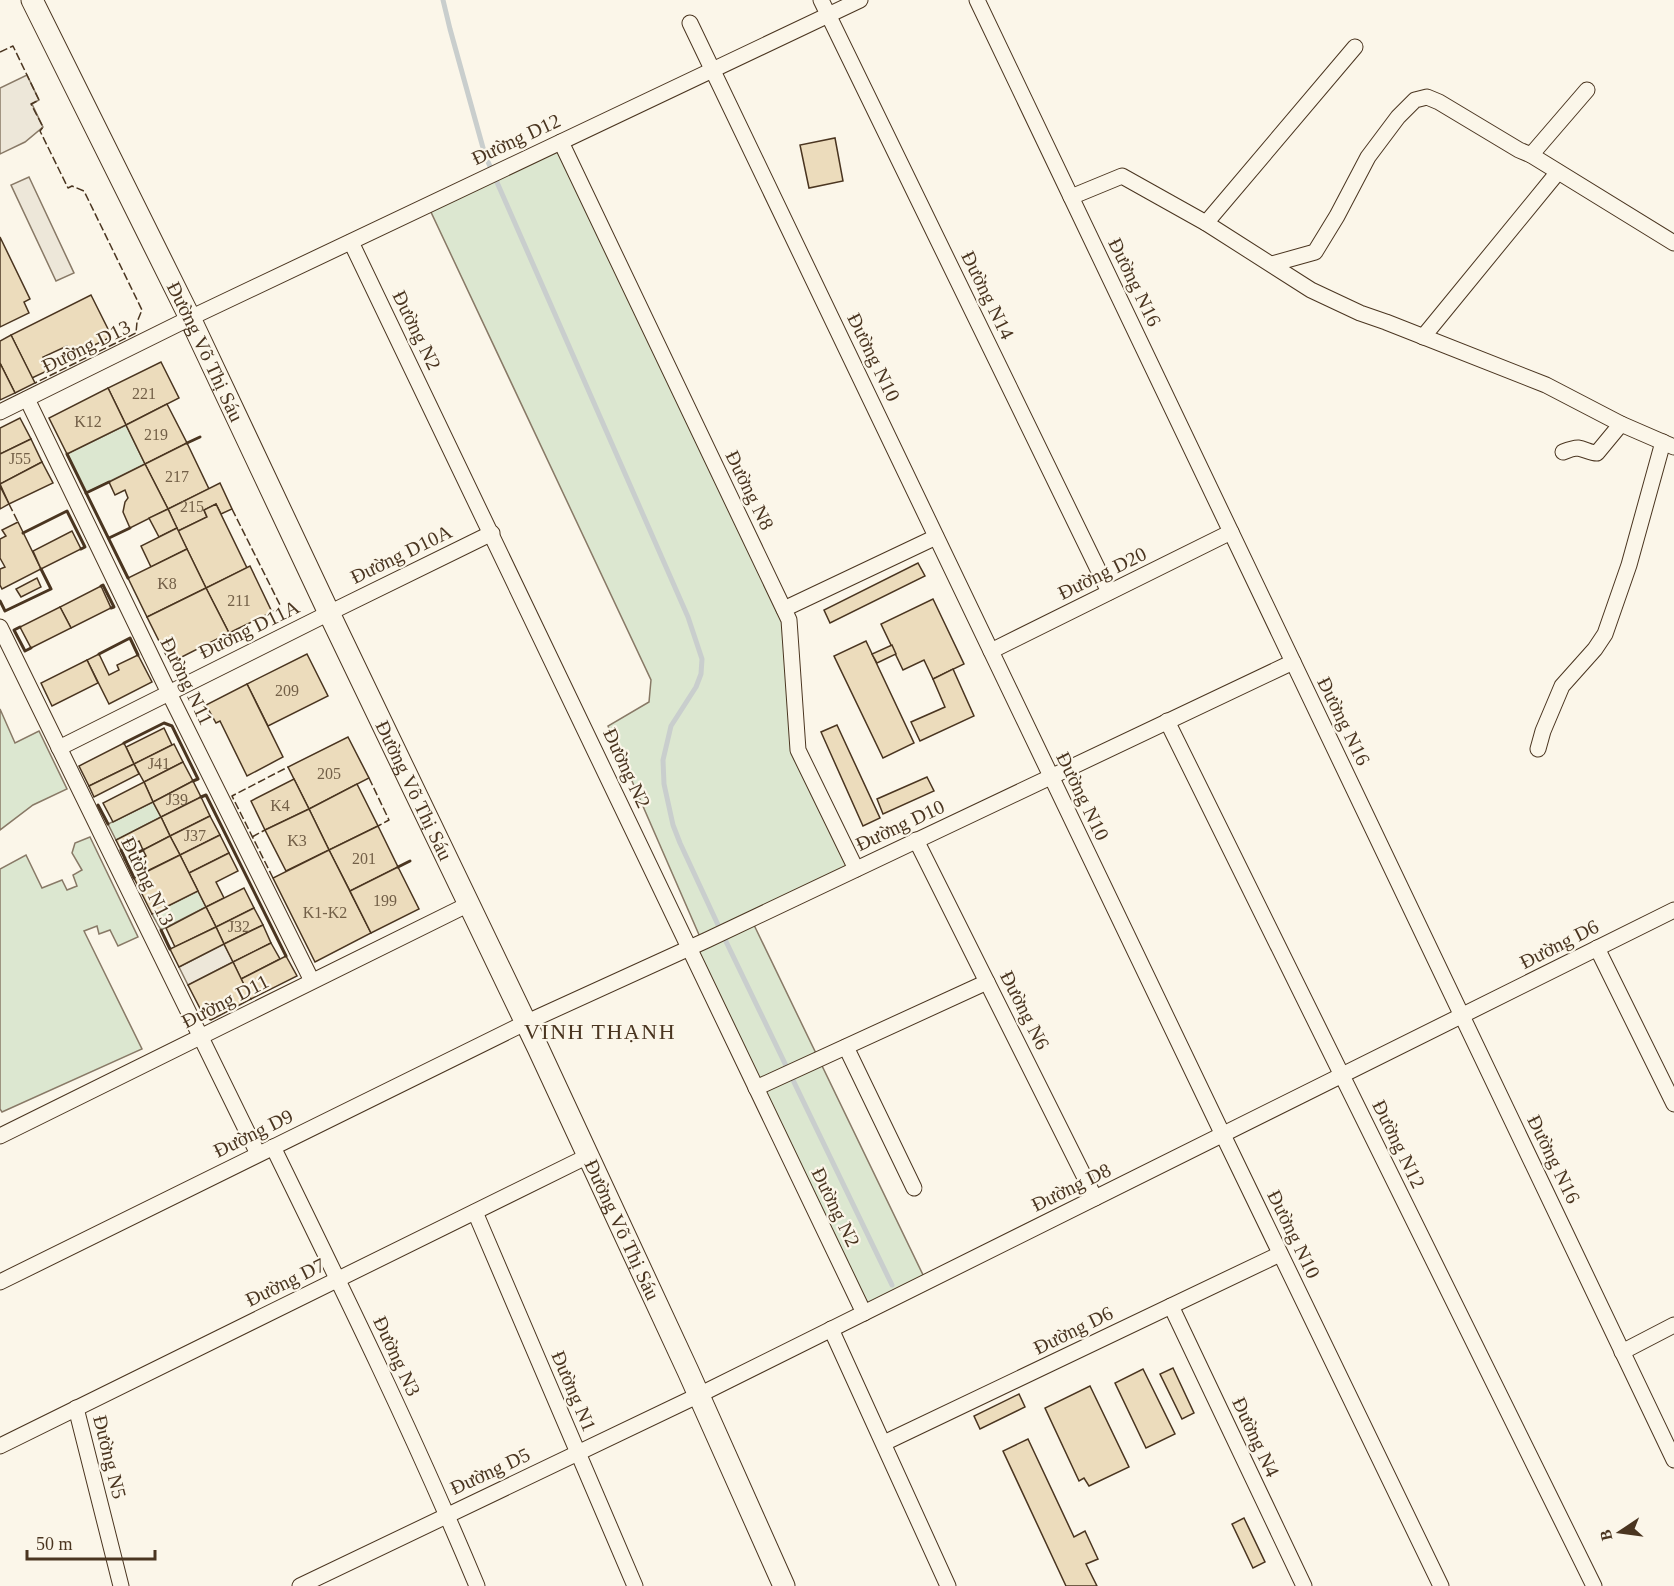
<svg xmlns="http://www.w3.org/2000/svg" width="1674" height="1586" font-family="Georgia,serif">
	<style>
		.green { fill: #dce7d0; stroke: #887966; stroke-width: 1.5 }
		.parking { fill: #ede7d9; stroke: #887966; stroke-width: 1.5 }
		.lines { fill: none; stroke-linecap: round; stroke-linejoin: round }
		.stream { stroke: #c9cecd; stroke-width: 5 }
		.building { fill: #ecdcbc; stroke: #4a3520; stroke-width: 1.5 }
		.minor-casing { stroke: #4a3520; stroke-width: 17 }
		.secondary-casing { stroke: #4a3520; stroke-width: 23 }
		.minor { stroke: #fbf6e9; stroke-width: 15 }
		.secondary { stroke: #fbf6e9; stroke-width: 21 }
		.fence { stroke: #4a3520; stroke-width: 1.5; stroke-dasharray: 8 3; stroke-linecap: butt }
		.wall { stroke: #4a3520; stroke-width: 3 }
		.labels { text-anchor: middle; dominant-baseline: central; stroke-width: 4.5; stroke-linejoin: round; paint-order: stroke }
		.number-label { font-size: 16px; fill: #725f47 }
		.street-label { font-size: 20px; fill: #4a3520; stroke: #fbf6e9 }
		.quarter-label { font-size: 22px; letter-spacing: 1.5px; fill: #4a3520; stroke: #fbf6e9 }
	</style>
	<rect width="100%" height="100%" fill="#fbf6e9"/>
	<g class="green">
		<path d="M558,150l225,471 9,131 56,114 -148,71 -92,-211 41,-24 2,-22 -221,-470z"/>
		<path d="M126,425l19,39 -59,29 -19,-39z"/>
		<path d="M0,709l15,34 24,-12 28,58 -34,16 -33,25z"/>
		<path d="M153,802l8,15 -45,23 -8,-16z"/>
		<path d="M90,837l48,100 -20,9 -8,-16 -11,4 -2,-8 -13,5 58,118 -140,63 -2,-3v-240l26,-14 16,33 20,-8 5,10 10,-4 -4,-11 9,-5 -10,-17 3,-10z"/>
		<path d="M198,891l8,16 -45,23 -9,-16z"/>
		<path d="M754,925l171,354 -57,29 -178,-354z"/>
	</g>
	<g class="parking">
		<path d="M27,75l12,25 -7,4 11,23 -18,15 -25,12v-66z"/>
		<path d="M29,177l45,96 -18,8 -45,-96z"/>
		<path d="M224,944l9,18 -45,23 -9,-18z"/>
	</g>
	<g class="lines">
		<path class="stream" d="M443,0l7,29 35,126 203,462 14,42 -1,15 -5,13 -25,39 -8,34 1,24 9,41 7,18 39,84 173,358"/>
	</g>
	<g class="building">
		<path d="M835,138l8,43 -34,7 -9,-43z"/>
		<path d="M0,237l30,62 -6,3 5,11 -29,14z"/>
		<path d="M91,295l19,38 -3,2 2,3 -37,18 -5,-10 -24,11 6,13 -17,8 -21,-43z"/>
		<path d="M11,335l24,48 -20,10 -15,-30v-22z"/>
		<path d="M161,362l18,36 -53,27 -18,-37z"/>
		<path d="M0,363l15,30 -15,7z"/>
		<path d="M108,388l18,37 -59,29 -18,-36z"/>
		<path d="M167,404l20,39 -42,21 -19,-39z"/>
		<path d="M20,418l11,21 -31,15v-26z"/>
		<path d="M31,439l11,23 -42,22v-30z"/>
		<path d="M187,443l22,46 -41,20 -23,-45z"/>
		<path d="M42,462l11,21 -44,21 -9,-20z"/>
		<path d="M145,464l23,45 -38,19 -7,-16 2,-10 3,-4 -3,-8 -10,5 -6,-13z"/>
		<path d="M220,483l12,26 -11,5 -5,-10 -12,6 3,7 -29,14 -10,-22z"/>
		<path d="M0,486l9,18 -9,5z"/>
		<path d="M216,504l31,64 -41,20 -28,-57 29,-14 -3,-7z"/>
		<path d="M168,509l9,19 -18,9 -10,-19z"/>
		<path d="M18,522l23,47 -39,20 -2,-4v-16l5,-2 -5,-9v-19l6,-3 -4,-6z"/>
		<path d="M177,528l10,21 -36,18 -10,-21z"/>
		<path d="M72,531l9,18 -40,20 -8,-18z"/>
		<path d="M187,549l19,39 -59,29 -19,-39z"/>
		<path d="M918,563l7,13 -95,47 -6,-13z"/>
		<path d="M250,566l22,46 -43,21 -23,-45z"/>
		<path d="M37,578l4,9 -20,10 -5,-8z"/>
		<path d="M101,586l10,22 -40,20 -11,-21z"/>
		<path d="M206,588l23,45 -59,30 -23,-46z"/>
		<path d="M933,599l31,65 -31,15 -9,-19 -21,10 -22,-46z"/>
		<path d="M60,607l11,21 -40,20 -11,-21z"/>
		<path d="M866,641l48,102 -31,15 -49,-102z"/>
		<path d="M892,645l4,9 -19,9 -5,-9z"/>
		<path d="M99,654l10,21 10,-5 -2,-5 21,-10 14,27 -43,22 -22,-44z"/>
		<path d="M307,654l21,42 -60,30 -21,-42z"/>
		<path d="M87,660l11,23 -46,23 -11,-23z"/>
		<path d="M953,669l21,47 -54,25 -9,-19 34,-15 -12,-28z"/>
		<path d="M247,684l36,73 -36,19 -27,-55 -4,2 -10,-18z"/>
		<path d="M837,725l43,93 -17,8 -42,-94z"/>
		<path d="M164,728l8,17 -38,19 -8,-17z"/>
		<path d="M348,737l21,41 -60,31 -21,-42z"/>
		<path d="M124,743l10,21 -45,22 -10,-20z"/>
		<path d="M174,744l9,18 -39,20 -10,-18z"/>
		<path d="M183,762l10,19 -40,21 -9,-20z"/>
		<path d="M134,764l5,10 -45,23 -5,-11z"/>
		<path d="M927,777l7,14 -51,23 -6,-15z"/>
		<path d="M294,779l15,30 -44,21 -14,-29z"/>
		<path d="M193,781l8,16 -40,20 -8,-15z"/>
		<path d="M144,782l9,20 -40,20 -10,-19z"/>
		<path d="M357,784l21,42 -49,24 -20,-41z"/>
		<path d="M201,797l9,19 -40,20 -9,-19z"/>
		<path d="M309,809l20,41 -43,21 -21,-41z"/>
		<path d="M210,816l10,19 -40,20 -10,-19z"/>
		<path d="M161,817l9,19 -27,14 -4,-9 -18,9 -5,-10z"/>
		<path d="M378,826l20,41 -48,24 -21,-41z"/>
		<path d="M220,835l9,18 -40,20 -9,-18z"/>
		<path d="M170,836l10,19 -41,20 -6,-12 13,-7 -3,-6z"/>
		<path d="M329,850l42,83 -56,29 -42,-84z"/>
		<path d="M229,853l9,18 -22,11 8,16 -18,9 -17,-34z"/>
		<path d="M180,855l18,36 -46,23 -18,-36z"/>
		<path d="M398,867l21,42 -48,24 -21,-42z"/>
		<path d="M244,888l10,20 -38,19 -10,-20z"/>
		<path d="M206,907l10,20 -41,20 -9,-19z"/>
		<path d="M254,908l9,17 -39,19 -8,-17z"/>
		<path d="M263,925l8,18 -38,19 -9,-18z"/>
		<path d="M216,927l8,17 -45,23 -9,-18z"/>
		<path d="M271,943l9,16 -39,20 -8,-17z"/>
		<path d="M286,956l11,20 -46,23 -10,-20z"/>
		<path d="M233,962l18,37 -40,21 -6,-2 -17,-33z"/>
		<path d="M1173,1368l21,45 -12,6 -22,-45z"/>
		<path d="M1143,1369l32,65 -29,14 -31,-65z"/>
		<path d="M1090,1386l39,81 -40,19 -5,-8 -5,3 -34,-73z"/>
		<path d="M1019,1394l6,13 -45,22 -6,-13z"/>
		<path d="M1028,1439l46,98 11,-6 13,28 -12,5 11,22h-31l-63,-135z"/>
		<path d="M1244,1518l21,44 -12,6 -21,-44z"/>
	</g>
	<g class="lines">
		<defs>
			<g id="minor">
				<path d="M821,0l288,592"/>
				<path d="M977,0l697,1460"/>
				<path d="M690,23l533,1112 218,451"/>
				<path d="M561,142l228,478 9,130 58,119"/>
				<path d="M1531,155l143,88"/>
				<path d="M1071,197l51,-21 84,47 105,67 49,23 26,9 160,63 75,39 53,23"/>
				<path d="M1206,223l149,-176"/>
				<path d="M351,242l513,1071"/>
				<path d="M1272,264l43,-12 22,-36 31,-59 30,-40 17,-17 12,-3 12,5 80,48 12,5 56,-65"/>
				<path d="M1423,337l135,-165"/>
				<path d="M27,399l142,294 143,288"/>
				<path d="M0,412l190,-94 670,-318"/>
				<path d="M1563,452c5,-2 10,-4 15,-4 7,1 12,5 19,5l24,-29"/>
				<path d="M784,609l152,-72"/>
				<path d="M0,627l258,527"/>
				<path d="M991,651l240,-119"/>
				<path d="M1167,721l427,865"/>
				<path d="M59,748l270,-135 163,-80"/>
				<path d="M1538,749l5,-18 19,-45 33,-37 10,-15 24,-69 34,-123"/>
				<path d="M916,840l179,358"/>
				<path d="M1597,948l77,156"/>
				<path d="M846,1047l68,141"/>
				<path d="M756,1088l231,-106"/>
				<path d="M0,1136l469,-232"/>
				<path d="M273,1147c71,145 142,290 204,439"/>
				<path d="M475,1212l160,374"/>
				<path d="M0,1282l525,-259 182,-83 586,-278"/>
				<path d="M1171,1306l133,280"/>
				<path d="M831,1329l117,257"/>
				<path d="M1622,1352l52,-27"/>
				<path d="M76,1408l45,178"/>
				<path d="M884,1443l396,-189"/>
				<path d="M0,1446l588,-290"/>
				<path d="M300,1586l399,-191 975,-485"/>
			</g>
			<g id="secondary">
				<path id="s1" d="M32,0l158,318 139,295 209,435 150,323 96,215"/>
			</g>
		</defs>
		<use href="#minor" class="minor-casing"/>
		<use href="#secondary" class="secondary-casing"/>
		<use href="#minor" class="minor"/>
		<use href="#secondary" class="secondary"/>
		<g class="fence">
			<path d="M0,52l13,-6 26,54 -8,4 12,23 -3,4 28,57 4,-2 12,5 58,119 -5,12 -1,11 -101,50"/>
			<path d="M9,504l9,18"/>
			<path d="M232,509l49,98 -9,5"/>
			<path d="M369,778l20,42 -11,6"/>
			<path d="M252,837l13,-7"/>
			<path d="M273,878l-41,-82 56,-29"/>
		</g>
		<g class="wall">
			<path d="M187,443l13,-6"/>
			<path d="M67,454l61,124"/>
			<path d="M86,493l23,-11"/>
			<path d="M23,533l44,-22 18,36 -4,2"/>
			<path d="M109,538l21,-10"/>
			<path d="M101,586l2,-1 11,22 -3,1"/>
			<path d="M0,601l5,10 46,-22 -10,-20"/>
			<path d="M20,627l-6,3 11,21 6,-3"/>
			<path d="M99,654l31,-16 8,17"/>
			<path d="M124,743l40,-20 8,3 26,53 -5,2"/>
			<path d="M201,797l5,-2 80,161"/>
			<path d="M98,805l10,19"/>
			<path d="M121,850l13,28"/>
			<path d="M125,859l18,-9"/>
			<path d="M398,867l12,-6"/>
			<path d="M161,930l9,19"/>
		</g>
	</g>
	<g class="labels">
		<g class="number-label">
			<text x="144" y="393">221</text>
			<text x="88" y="421">K12</text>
			<text x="156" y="434">219</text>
			<text x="20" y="458">J55</text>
			<text x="177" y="476">217</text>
			<text x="192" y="506">215</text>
			<text x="167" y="583">K8</text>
			<text x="239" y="600">211</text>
			<text x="287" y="690">209</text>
			<text x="159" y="763">J41</text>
			<text x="329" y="773">205</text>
			<text x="177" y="799">J39</text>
			<text x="280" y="805">K4</text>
			<text x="195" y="835">J37</text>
			<text x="297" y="840">K3</text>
			<text x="364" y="858">201</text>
			<text x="385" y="900">199</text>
			<text x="325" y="912">K1-K2</text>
			<text x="239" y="926">J32</text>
		</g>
		<g class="street-label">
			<text transform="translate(516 139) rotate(-25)">Đường D12</text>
			<text transform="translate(1135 282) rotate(64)">Đường N16</text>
			<text transform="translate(988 295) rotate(64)">Đường N14</text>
			<text transform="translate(417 330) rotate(64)">Đường N2</text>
			<text transform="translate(86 346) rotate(-26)">Đường D13</text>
			<text stroke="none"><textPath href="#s1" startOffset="392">Đường Võ Thị Sáu</textPath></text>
			<text transform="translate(874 357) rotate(64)">Đường N10</text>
			<text transform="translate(750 490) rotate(64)">Đường N8</text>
			<text transform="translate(401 554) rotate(-26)">Đường D10A</text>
			<text transform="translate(1102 573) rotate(-26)">Đường D20</text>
			<text transform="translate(249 629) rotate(-26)">Đường D11A</text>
			<text transform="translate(187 681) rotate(64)">Đường N11</text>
			<text transform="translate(1344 721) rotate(64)">Đường N16</text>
			<text transform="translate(627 768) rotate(65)">Đường N2</text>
			<text stroke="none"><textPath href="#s1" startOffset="878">Đường Võ Thị Sáu</textPath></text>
			<text transform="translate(1083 796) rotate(64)">Đường N10</text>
			<text transform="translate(900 825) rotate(-25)">Đường D10</text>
			<text transform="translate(148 881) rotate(64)">Đường N13</text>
			<text transform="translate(1559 944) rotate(-27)">Đường D6</text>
			<text transform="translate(225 1001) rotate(-27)">Đường D11</text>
			<text transform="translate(1025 1010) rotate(63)">Đường N6</text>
			<text transform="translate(253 1133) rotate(-26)">Đường D9</text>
			<text transform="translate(1399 1144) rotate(64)">Đường N12</text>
			<text transform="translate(1554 1159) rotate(64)">Đường N16</text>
			<text transform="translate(1071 1187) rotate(-26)">Đường D8</text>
			<text transform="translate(836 1207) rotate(64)">Đường N2</text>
			<text stroke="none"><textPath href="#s1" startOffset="1364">Đường Võ Thị Sáu</textPath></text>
			<text transform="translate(1294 1234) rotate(64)">Đường N10</text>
			<text transform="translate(285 1282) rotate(-26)">Đường D7</text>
			<text transform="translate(1073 1330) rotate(-26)">Đường D6</text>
			<text transform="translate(397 1356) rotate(65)">Đường N3</text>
			<text transform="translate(574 1391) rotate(67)">Đường N1</text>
			<text transform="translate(1256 1437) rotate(65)">Đường N4</text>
			<text transform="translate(110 1457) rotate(76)">Đường N5</text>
			<text transform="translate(490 1471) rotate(-25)">Đường D5</text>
		</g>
		<g class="quarter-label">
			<text x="600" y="1031">VINH THẠNH</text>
		</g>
	</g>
	<g transform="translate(1620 1532) rotate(257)" stroke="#fbf6e9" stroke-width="4.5" paint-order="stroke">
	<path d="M0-4.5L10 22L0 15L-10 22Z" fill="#4a3520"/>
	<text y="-9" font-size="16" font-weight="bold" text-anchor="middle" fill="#4a3520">B</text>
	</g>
	<path d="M27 1550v9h128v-9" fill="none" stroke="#4a3520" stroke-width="3"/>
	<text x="36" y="1550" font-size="18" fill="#4a3520" stroke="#fbf6e9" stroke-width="4.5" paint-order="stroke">50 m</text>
</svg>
